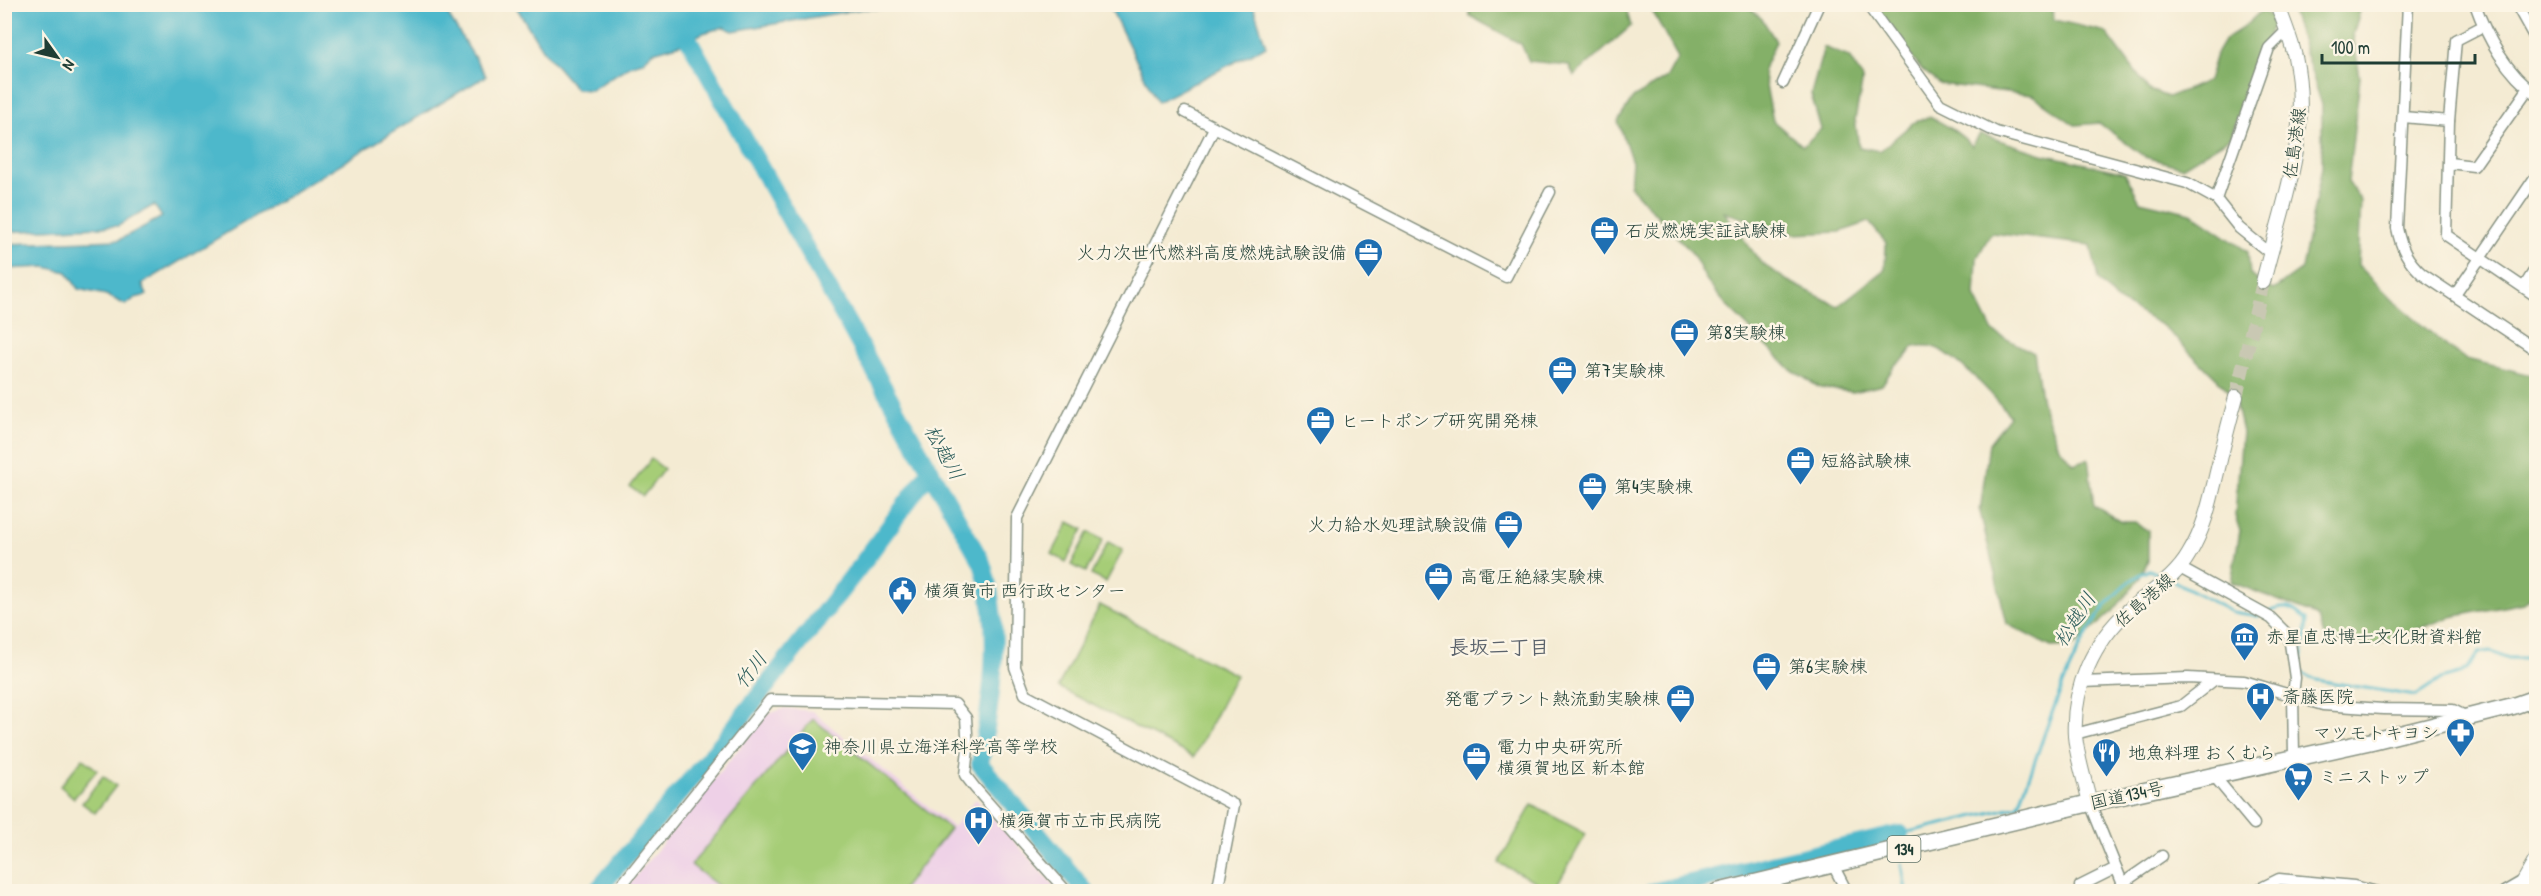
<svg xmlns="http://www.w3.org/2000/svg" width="2541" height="896" font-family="'Patrick Hand','Klee One',sans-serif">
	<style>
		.built { fill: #eed0e7 }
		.green { fill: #a6cd77; stroke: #628556; stroke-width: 1.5 }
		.forest { fill: #84b068; stroke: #52764e; stroke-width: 1.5; fill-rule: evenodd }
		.water { fill: #4eb8cb; stroke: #367a80; stroke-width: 1.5 }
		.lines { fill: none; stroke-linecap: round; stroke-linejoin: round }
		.stream { stroke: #4eb8cb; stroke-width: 3 }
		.river { stroke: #4eb8cb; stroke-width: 18 }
		.secondary-tunnel { stroke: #c9c8b3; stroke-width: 14; stroke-dasharray: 14 7; stroke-linecap: butt }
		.minor-casing { stroke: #8a9484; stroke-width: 13 }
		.tertiary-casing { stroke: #8a9484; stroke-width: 14 }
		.secondary-casing { stroke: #8a9484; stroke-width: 16 }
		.trunk-casing { stroke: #8a9484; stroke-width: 19 }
		.minor { stroke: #fff; stroke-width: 10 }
		.tertiary { stroke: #fff; stroke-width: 12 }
		.secondary { stroke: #fff; stroke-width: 14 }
		.trunk { stroke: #fff; stroke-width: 16 }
		.labels { text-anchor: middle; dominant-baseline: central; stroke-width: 5; stroke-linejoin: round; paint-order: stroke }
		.shield { fill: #fcf5e5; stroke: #617469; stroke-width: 1.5 }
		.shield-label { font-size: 16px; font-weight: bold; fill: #1f3d34 }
		.street-label { font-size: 18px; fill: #1f3d34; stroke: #fcf5e5 }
		.poi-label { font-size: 18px; fill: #1f3d34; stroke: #fcf5e5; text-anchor: start }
		.water-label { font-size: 20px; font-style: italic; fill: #2b5c5a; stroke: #fcf5e5 }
		.neighbourhood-label { font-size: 20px; font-weight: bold; fill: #5b636c; stroke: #fcf5e5 }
	</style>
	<rect width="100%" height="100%" fill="#fcf5e5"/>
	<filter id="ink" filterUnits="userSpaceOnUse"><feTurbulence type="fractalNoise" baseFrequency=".0167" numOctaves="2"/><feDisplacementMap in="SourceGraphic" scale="12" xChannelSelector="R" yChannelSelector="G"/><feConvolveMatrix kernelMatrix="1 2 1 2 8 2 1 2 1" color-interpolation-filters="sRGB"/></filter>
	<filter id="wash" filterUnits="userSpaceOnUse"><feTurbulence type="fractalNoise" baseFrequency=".008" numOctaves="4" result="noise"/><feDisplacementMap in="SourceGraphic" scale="24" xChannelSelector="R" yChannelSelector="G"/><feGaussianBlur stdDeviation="1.35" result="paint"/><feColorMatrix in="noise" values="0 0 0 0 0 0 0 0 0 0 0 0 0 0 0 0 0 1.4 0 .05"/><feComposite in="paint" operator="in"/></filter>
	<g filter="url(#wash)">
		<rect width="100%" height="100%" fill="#f4ebd3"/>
		<path class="built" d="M785,708l27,3 141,116 23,-28 83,92 -436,1 143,-177z"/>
		<g class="green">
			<path d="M651,459l13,10 -21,27 -13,-9z"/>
			<path d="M1069,522l14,7 -17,33 -14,-8z"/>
			<path d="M1088,532l15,8 -17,32 -15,-7z"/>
			<path d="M1108,542l15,8 -17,32 -15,-7z"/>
			<path d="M1100,605l136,70 -42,82 -136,-70z"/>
			<path d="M813,719l137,110 -49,62h-176l-34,-26z"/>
			<path d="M83,758l14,12 -23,28 -14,-12z"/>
			<path d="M103,776l13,10 -21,27 -13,-10z"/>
			<path d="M1532,805l54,29 -32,57 -55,-28z"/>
		</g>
		<g class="forest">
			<path d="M1469,5h156l6,21 -57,50 -5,-11 -40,-4 -8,-17 -51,-28z"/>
			<path d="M1649,5h97l16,14 14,22 -13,30 10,50 30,25 18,-17 -10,-35 13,-47 25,10 14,22 -8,40 4,28 21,4 34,-29 15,-5c17,7 30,15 43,29l8,-12 62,20 83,19 15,28 51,12 57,39 2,23 23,15 29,-21 20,-102v-62l-32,-100h72l-9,29 7,43 -12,105 13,19 -3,64 38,38 54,46 16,10 70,17v217l-12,10 -73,14 -77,28 -48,-4 -8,-23 -7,-5 -80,-31 9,-51 -5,-15 7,-84 -7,-30 -7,-12 -65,-64 -48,-27 -17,-20 -7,-34 -100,-12 -14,25 -2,38 18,36 41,21 8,50 17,44 15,17 14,-5 6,47 28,16h13l13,9v30l-9,18 -25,31 -40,36 -23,1 -44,-23 -27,-112 9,-69 21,-27c-14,-18 -55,-63 -77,-69 -5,-2 -13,-1 -19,-1l-9,12 -10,7 -13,20 -29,7 -33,-4 -31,-20 -60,-60 -21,-25 -16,-30 -62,-67 2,-24 -14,-41 15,-23 34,-21 11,-19zM1724,212l69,22 47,-2 29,-10 17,21 -1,26 -47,37 -50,-25 -27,-18z"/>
			<path d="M1873,5h179l2,15 52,12 43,58 19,7 40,-16 8,-27 9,-15 19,-12 18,-17 12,10 -43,117 -49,30 -37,-10 -46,-34 -24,2 -43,-30 -92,-11 -20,-16z"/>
		</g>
		<g class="water">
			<path d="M5,4l437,1 44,71 -344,208 5,11 -12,3 -9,7 -20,-10 -28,-6 -11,-17 -22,-5 -40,2v-25l114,-4 43,-23 -8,-12 -36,21 -113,6z"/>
			<path d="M515,5h452l-11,4h-94l-129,22 -9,-4 -21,6 -22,11 -28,8 -11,10 -13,4 -38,24 -15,-1 -34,-40z"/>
			<path d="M1109,5h144l13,41 -109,56z"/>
		</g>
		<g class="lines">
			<g class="stream">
				<path d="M2172,580l60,32 27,4"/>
				<path d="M2267,612c20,-7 24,-6 39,8 2,17 -5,33 -7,51l17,9 100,16 25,-17 18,-5 9,-6 10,-15 12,-2 15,7h31"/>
				<path d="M1901,839l-1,-5 118,-28c29,-68 59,-205 131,-236l14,6"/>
				<path d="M1902,864l4,28"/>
			</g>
			<g class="river">
				<path d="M689,40l293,523c21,65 10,135 -2,201l106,128"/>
				<path d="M596,892l128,-152 134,-171 73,-99"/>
				<path d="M1652,892l248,-58"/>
			</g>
		</g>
	</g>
	<g filter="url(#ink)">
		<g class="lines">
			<path class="secondary-tunnel" d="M2236,397l27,-115"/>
			<defs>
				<g id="minor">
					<path d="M1867,4l73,100 56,28 191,51 29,16 23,29 31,25"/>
					<path d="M2408,4l-11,224c4,20 10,32 25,46l114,76"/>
					<path d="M2475,4c12,34 32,70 61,90"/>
					<path d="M2516,4l20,36"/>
					<path d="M2483,26l-27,14 -7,81 -3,114 90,61"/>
					<path d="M1783,83l36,-79"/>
					<path d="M1185,112l321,165 44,-85"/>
					<path d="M2403,117l46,4"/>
					<path d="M1214,128l-197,390 -2,149 10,27 209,111 -17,87"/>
					<path d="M2449,163l25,3 54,-77"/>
					<path d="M2216,199l53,-151 18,-18"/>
					<path d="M2524,287l12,-19"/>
					<path d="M2455,295l81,-119"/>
					<path d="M2180,568l91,50 18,18 6,42 -2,17 1,61"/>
					<path d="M2082,682l106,-4 56,3 79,24 60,4 70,1 14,7"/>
					<path d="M2075,734l106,-28 33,-26"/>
					<path d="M2214,776l40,48"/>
					<path d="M2090,803l36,89"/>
					<path d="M1833,865l14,27"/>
					<path d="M2123,883l39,-27"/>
					<path d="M2080,886l36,-18"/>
					<path d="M616,892l154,-192 185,4 11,14 2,31 -3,26 10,13 92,104"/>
					<path d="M2253,892l26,-13 75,7 23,6"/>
					<path d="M2504,892l19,-11"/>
				</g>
				<path id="tertiary" d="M2525,892l-2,-11 13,-23"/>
				<g id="secondary">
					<path d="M2263,282c18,-74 49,-147 32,-225 -4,-18 -11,-35 -18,-53"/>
					<path d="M2090,803c-5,-22 -13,-45 -15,-67 -3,-48 19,-95 54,-126 21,-18 46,-31 60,-56 17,-28 22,-58 30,-90 5,-22 11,-45 17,-67"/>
				</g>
				<path id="trunk" d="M1717,892l373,-89 282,-62 141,-35 23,-8"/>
			</defs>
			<use href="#minor" class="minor-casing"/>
			<use href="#tertiary" class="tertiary-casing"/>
			<use href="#secondary" class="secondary-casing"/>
			<use href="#trunk" class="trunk-casing"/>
			<use href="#minor" class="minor"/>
			<use href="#tertiary" class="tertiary"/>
			<use href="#secondary" class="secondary"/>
			<use href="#trunk" class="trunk"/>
		</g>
	</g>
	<defs>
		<symbol id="office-pin" viewBox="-11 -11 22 30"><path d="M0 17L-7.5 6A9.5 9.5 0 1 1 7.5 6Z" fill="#1f6fb2" stroke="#fcf5e5"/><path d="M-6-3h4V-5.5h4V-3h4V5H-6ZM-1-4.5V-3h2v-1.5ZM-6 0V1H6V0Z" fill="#fff"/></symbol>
		<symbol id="civic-pin" viewBox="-11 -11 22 30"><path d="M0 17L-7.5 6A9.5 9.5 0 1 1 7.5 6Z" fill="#1f6fb2" stroke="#fcf5e5"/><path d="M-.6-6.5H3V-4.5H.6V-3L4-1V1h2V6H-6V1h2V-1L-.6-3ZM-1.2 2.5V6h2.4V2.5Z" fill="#fff"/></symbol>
		<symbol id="museum-pin" viewBox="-11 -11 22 30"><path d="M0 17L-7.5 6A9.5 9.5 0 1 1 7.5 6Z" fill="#1f6fb2" stroke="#fcf5e5"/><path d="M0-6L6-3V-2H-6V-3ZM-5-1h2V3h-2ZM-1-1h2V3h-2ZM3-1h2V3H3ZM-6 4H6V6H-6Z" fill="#fff"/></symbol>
		<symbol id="hospital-pin" viewBox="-11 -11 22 30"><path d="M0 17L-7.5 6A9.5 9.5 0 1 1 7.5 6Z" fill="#1f6fb2" stroke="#fcf5e5"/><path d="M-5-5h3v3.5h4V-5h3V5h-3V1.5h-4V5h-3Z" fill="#fff"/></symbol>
		<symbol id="pharmacy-pin" viewBox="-11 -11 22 30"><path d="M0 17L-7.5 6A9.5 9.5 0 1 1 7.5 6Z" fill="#1f6fb2" stroke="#fcf5e5"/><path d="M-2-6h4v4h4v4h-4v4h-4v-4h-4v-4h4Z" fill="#fff"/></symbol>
		<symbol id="school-pin" viewBox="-11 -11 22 30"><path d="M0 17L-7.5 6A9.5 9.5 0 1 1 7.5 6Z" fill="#1f6fb2" stroke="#fcf5e5"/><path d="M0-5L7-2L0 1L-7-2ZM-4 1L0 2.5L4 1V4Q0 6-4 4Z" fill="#fff"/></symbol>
		<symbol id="restaurant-pin" viewBox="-11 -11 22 30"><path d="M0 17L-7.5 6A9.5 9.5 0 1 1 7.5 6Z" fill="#1f6fb2" stroke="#fcf5e5"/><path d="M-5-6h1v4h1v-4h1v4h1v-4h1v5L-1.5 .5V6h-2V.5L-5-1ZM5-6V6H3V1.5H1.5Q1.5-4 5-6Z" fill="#fff"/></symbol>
		<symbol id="supermarket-pin" viewBox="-11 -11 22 30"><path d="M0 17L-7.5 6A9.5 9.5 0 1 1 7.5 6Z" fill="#1f6fb2" stroke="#fcf5e5"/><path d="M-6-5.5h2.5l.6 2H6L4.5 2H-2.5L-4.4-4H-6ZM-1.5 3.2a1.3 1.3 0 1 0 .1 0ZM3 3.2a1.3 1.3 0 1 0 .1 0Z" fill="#fff"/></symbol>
	</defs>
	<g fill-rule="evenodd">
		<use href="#office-pin" x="1588" y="214" width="33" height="45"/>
		<use href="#office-pin" x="1352" y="236" width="33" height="45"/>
		<use href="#office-pin" x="1668" y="316" width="33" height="45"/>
		<use href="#office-pin" x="1546" y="354" width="33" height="45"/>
		<use href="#office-pin" x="1304" y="404" width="33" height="45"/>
		<use href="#office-pin" x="1784" y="444" width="33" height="45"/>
		<use href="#office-pin" x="1576" y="470" width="33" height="45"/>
		<use href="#office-pin" x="1492" y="508" width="33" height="45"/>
		<use href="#office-pin" x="1422" y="560" width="33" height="45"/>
		<use href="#civic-pin" x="886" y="574" width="33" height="45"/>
		<use href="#museum-pin" x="2228" y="620" width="33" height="45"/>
		<use href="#office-pin" x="1750" y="650" width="33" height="45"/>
		<use href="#hospital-pin" x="2244" y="680" width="33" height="45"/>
		<use href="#office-pin" x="1664" y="682" width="33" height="45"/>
		<use href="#pharmacy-pin" x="2444" y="716" width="33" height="45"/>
		<use href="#school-pin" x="786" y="730" width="33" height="45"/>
		<use href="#restaurant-pin" x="2090" y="736" width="33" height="45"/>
		<use href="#office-pin" x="1460" y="740" width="33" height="45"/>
		<use href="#supermarket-pin" x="2282" y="760" width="33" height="45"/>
		<use href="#hospital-pin" x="962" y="804" width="33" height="45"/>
	</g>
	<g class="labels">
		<rect class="shield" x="1887.5" y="836" width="33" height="26" rx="4.5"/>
		<g class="shield-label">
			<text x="1904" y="849">134</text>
		</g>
		<g class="street-label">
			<text transform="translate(2294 143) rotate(-82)">佐島港線</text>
			<text transform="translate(2144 600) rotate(-41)">佐島港線</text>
			<text transform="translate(2127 795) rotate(-12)">国道134号</text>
		</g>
		<g class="poi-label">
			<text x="1625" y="230">石炭燃焼実証試験棟</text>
			<text x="1347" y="252" text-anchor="end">火力次世代燃料高度燃焼試験設備</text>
			<text x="1706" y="332">第8実験棟</text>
			<text x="1584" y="370">第7実験棟</text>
			<text x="1341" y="420">ヒートポンプ研究開発棟</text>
			<text x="1821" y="460">短絡試験棟</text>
			<text x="1614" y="486">第4実験棟</text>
			<text x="1488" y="524" text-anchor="end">火力給水処理試験設備</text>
			<text x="1460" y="576">高電圧絶縁実験棟</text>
			<text x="924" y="590">横須賀市 西行政センター</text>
			<text x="2266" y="636">赤星直忠博士文化財資料館</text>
			<text x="1788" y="666">第6実験棟</text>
			<text x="2282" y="696">斎藤医院</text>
			<text x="1660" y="698" text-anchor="end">発電プラント熱流動実験棟</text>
			<text x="2439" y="732" text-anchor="end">マツモトキヨシ</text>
			<text x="824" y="746">神奈川県立海洋科学高等学校</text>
			<text x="1497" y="746">電力中央研究所<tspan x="1497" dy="21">横須賀地区 新本館</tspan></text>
			<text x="2128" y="752">地魚料理 おくむら</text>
			<text x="2319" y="776">ミニストップ</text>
			<text x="999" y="820">横須賀市立市民病院</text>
		</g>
		<g class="water-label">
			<text transform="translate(945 452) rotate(61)">松越川</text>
			<text transform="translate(2074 619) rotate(-57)">松越川</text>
			<text transform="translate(750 670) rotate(-53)">竹川</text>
		</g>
		<g class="neighbourhood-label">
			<text x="1499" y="646">長坂二丁目</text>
		</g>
	</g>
	<rect width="2541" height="896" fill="none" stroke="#fcf5e5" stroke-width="24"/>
	<g transform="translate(57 57) rotate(124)" stroke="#fcf5e5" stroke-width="4.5" paint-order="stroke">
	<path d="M0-4.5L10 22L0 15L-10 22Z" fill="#1f3d34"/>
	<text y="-9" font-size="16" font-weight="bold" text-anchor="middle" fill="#1f3d34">N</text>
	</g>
	<path d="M2322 54v9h153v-9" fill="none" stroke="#1f3d34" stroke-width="3"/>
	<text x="2331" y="54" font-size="18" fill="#1f3d34" stroke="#fcf5e5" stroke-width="4.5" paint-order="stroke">100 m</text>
</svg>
